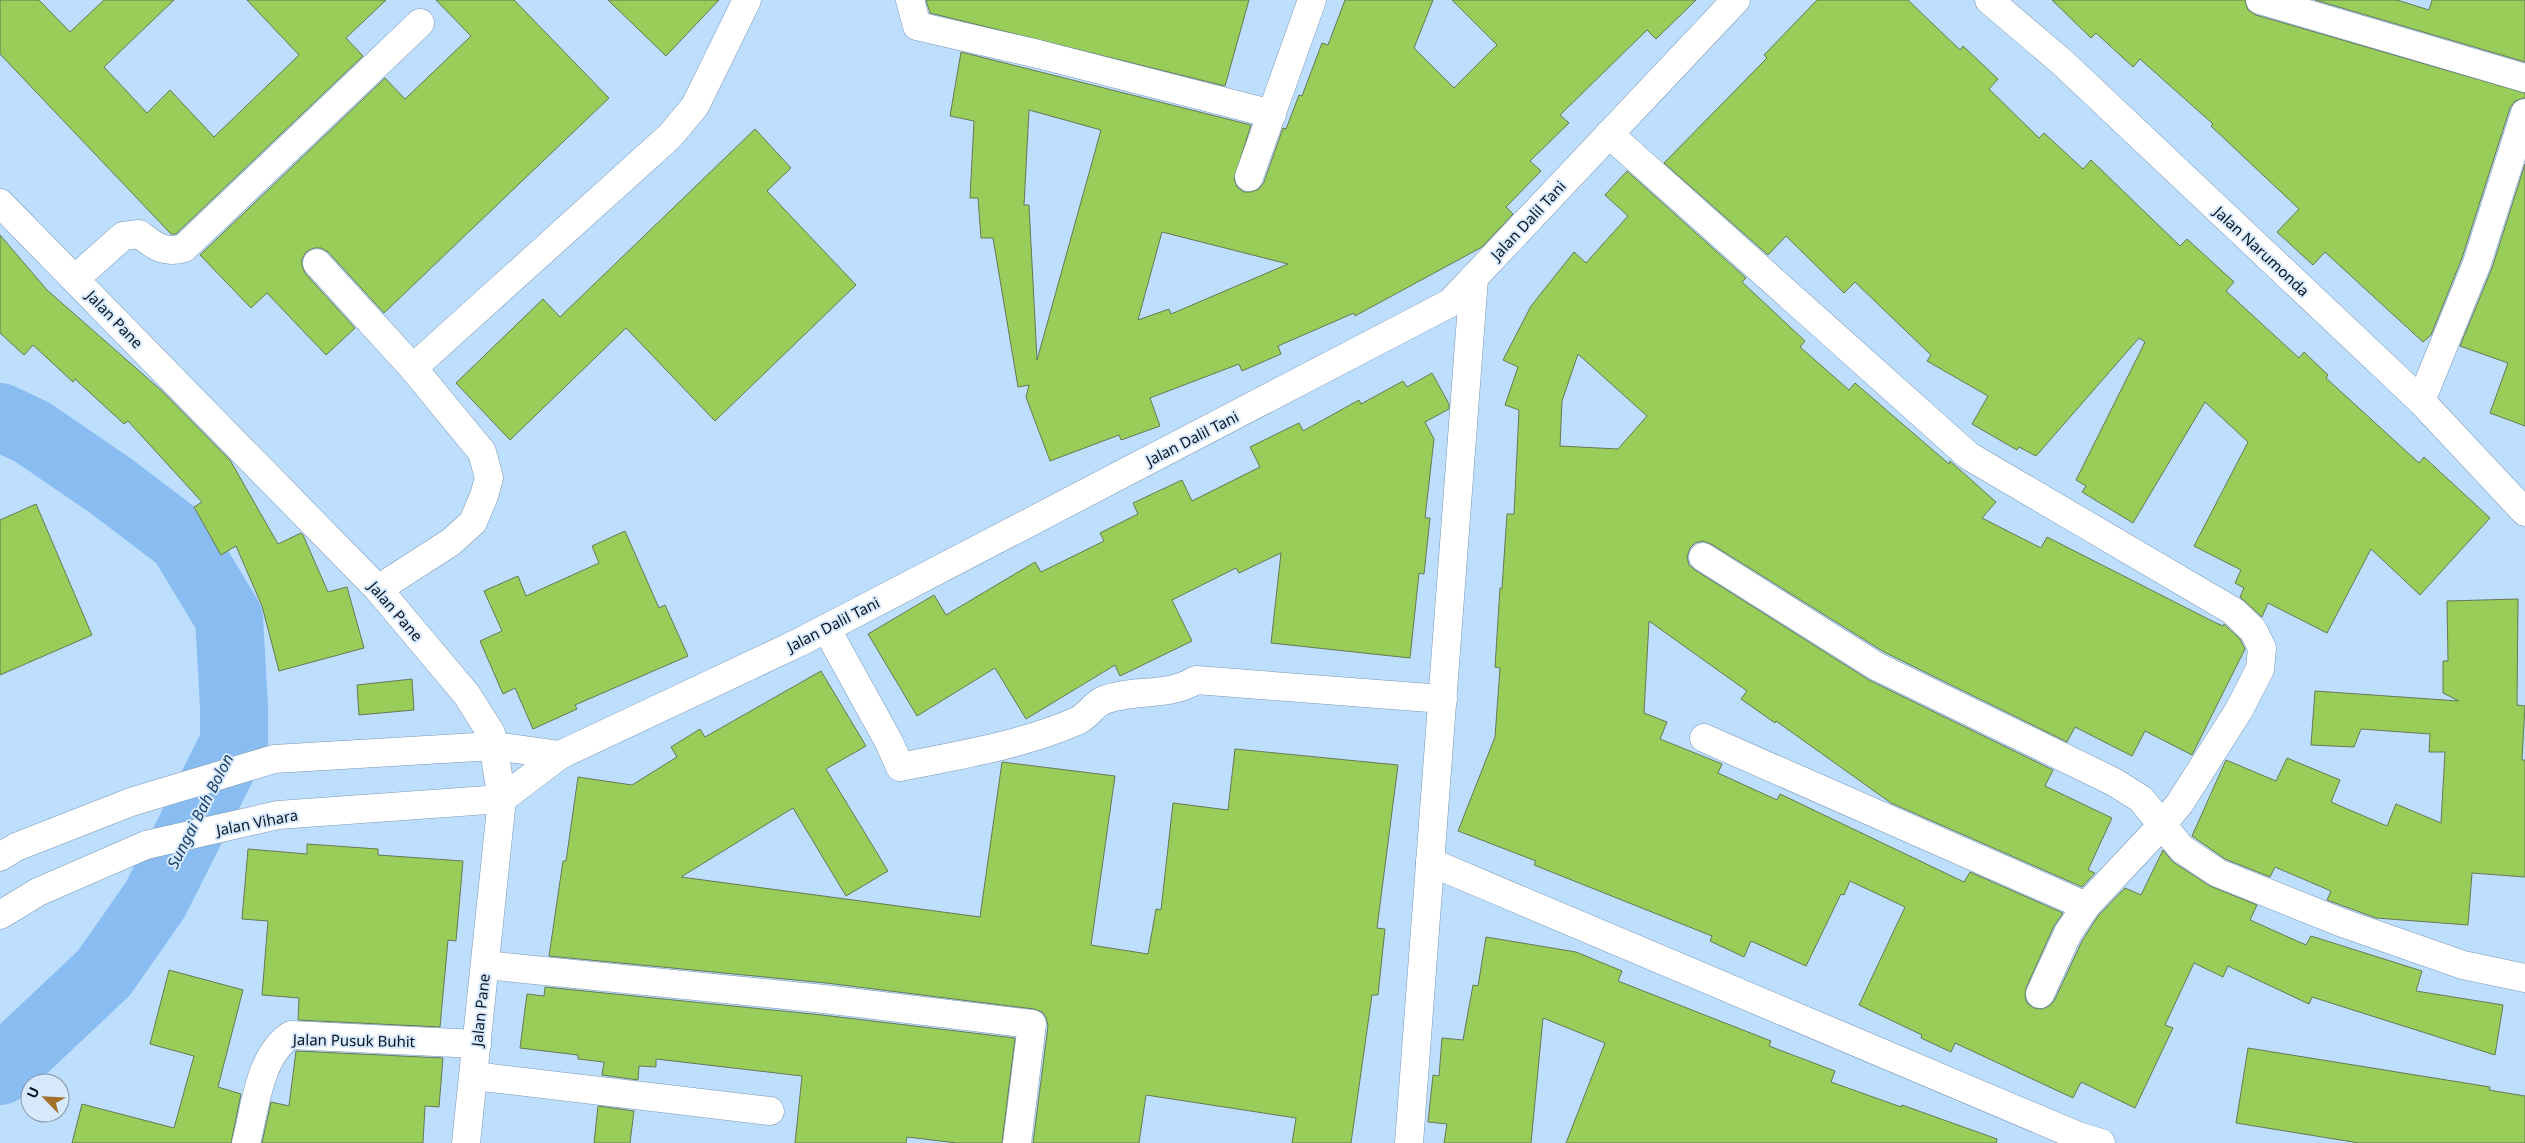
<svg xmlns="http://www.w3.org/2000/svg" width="2525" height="1143" font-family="'Noto Sans',sans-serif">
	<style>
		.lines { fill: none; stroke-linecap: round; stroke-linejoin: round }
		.river { stroke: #89bdf2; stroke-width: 68 }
		.building { fill: #99cd59; stroke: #667855; fill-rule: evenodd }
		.minor-casing { stroke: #7a97b6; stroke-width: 29 }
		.minor { stroke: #fff; stroke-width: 28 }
		.labels { text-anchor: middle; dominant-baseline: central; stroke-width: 4; stroke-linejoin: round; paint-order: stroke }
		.street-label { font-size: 15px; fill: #091520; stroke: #d7e9fd }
		.water-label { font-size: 16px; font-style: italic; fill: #1d4265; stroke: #d7e9fd }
	</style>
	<rect width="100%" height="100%" fill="#bedefe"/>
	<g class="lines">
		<path class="river" d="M0,417l32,15 79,54 71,54 47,78 5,88v37l-79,157 -51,73 -104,98"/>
	</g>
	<g class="building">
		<path d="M0,0h39l31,32 34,-32h70l-70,67 43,46 23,-23 44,47 85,-82 -52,-55h139l-40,38 17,18 -187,178h-5l-171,-180z"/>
		<path d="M436,0h78l95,98 -225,215 -56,-61 -7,-4h-7l-8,4 -4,7v7l3,7 50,55 -29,27 -59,-62 -16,15 -51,-53 185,-177 20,21 66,-63z"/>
		<path d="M608,0h111l-53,56z"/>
		<path d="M926,0h323l-24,86 -295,-73z"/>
		<path d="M1345,0h88l-19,48 40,40 43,-43 -45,-45h244l-40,39 -9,-9 -87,85 9,8 -39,38 11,10 -35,36 7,7 -31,33 -127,69 -1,-3 -76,33 3,8 -39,17 -3,-7 -89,34 10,28 -39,14 -2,-5 -69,26 -24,-64 3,-12 -11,2 -25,-149h-12l-3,-40h-8l4,-77 -24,-5 11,-64 290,73 -17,54 3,8 7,5h7l8,-3 5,-7 19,-54 3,1 13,-34 3,1 20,-53 6,2zM1029,110l72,20 -64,230 -8,-155h-5zM1162,232l126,32 -117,50 -2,-5 -31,11z"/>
		<path d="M1817,0h91l52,50 3,-4 35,33 -9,10 50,49 5,-5 39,36 8,-9 89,86 7,-7 47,43 -8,9 73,67 5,-6 24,23 -2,3 93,85 5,-6 66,61 -70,77 -49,-46 -44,84 -59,-30 -6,14 -22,-20 4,-9 -9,-5 6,-13 -47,-24 54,-104 -43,-40 -72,121 -51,-31 4,-6 -10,-6 69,-138 -6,-4 -103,118 -17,-9 -2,3 -45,-26 16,-28 -61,-35 4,-6 -76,-73 -11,11 -58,-57 -18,19 -104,-92 103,-105 -3,-3z"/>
		<path d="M2052,0h193l3,10 8,5 269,78v5l-10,3 -5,7 -48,150 -31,77 -8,7 -98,-90 -12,13 -36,-33 22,-23 -88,-83 2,-2 -73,-65 -7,8 -37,-34 -5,5z"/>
		<path d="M2315,0h82l32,10 3,-10h93v62z"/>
		<path d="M755,129l36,39 -24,23 89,94 -141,136 -89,-93 -116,112 -54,-57 87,-84 17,18z"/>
		<path d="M2525,164v262l-35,-13 18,-50 -48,-17 32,-78z"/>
		<path d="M1627,171l119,107 -4,4 63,59 -5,6 49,43 6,-7 94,81 1,-3 46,41 -14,16 59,30 6,-11 167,85 9,4 1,-2 16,15 5,10 -53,106 -47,-24 -13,25 -57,-29 -8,15 -183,-90 -173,-108 -8,-3 -8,2 -5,5 -3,9 2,8 6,5 174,110 184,90 -8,16 67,32 -24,52 7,3 -13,14 -191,-84 -115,-82 -1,2 -34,-24 6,-8 -98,-70 -5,92 23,9 -7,17 62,25 -4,9 59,27 3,-6 184,88 6,-10 93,41 -9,13 -28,62 -1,8 2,7 7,5 8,1 7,-3 5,-5 28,-60 16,-25 27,-28 16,7 22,-45 10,12 37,24 47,19 -7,15 56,25 5,-9 111,35 -6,20 87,14 -8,50 -183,-58 -3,7 -81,-38 -5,11 -29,-14 -29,62 8,3 -38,80 -54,-26 -8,16 -118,-55 -4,9 -30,-14 1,-3 -63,-30 46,-98 -55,-26 -6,14 -3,-1 -35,72 -55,-25 -7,16 -34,-16 2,-5 -178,-71 2,-4 -78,-30 37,-94 5,-69 -5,-1 5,-79h2l5,-74h7l5,-104 -14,-5 13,-38 -15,-7 28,-54 43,-54 12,11 42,-47 -23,-21zM1578,354l69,62 -29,33 -58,-3 2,-45z"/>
		<path d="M0,235l47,55 115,101 68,69 48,84 23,-11 2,2 25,57 19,-5 17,61 -85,23 -17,-65 -26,-60 -15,9 -27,-48 8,-5 -74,-81 -4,3 -49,-45 -2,3 -40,-37 -9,10 -24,-22z"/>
		<path d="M1432,373l17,31v5l-24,13 9,17 -9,79h5l-6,56 -5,-1 -9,85 -139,-15 10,-90 -42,20 -3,-5 -64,32 20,41 -72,35 -5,-11 -89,54 -31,-51 -78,48 -49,-82 66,-39 12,20 89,-53 6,10 63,-31 -4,-8 38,-19 -5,-11 49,-23 10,21 68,-34 -10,-20 49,-24 4,8 56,-31 2,4 42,-23 4,6z"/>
		<path d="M36,504l56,131 -92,40v-155z"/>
		<path d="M625,531l34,77 6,-3 23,51 -113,49 2,4 -44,20 -18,-41 -12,6 -23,-53 22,-10 -18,-40 34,-15 8,20 73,-33 -7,-17z"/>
		<path d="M2518,599l-1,106 8,1 -3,54h3v117l-53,-4 -4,52 -92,-7 -49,-18 4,-9 -56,-24 -5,10 -45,-18 -33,-23 34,-76 50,21 11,-23 53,22 -9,22 56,24 9,-22 45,19 4,-71h-16l1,-18 -69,-5 -7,18 -43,-2 4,-54 144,10 -16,-8v-32h5l-1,-60z"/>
		<path d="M821,671l45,75 -40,23 62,102 -42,25 -53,-88 -112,69 299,40 22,-155 113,14 -24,169 57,9 8,-45 5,1 12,-107 55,7 7,-61 163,16 -21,163 8,1 -7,66h-6l-21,148h-59l4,-25 -150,-23 -7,48h-106l15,-117 -2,-9 -4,-5 -8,-3 -208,-26 -277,-27 14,-95h3l12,-84 54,8 45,-28 -6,-10 29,-18 5,8z"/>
		<path d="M412,679l2,31 -55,5 -2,-30z"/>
		<path d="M307,844l71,5v6l85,6 -7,80 -8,-1 -8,87 -142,-7 1,-22 -37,-3 6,-74 -26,-2 6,-70 59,5z"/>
		<path d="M1486,937l90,15 46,19 -4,10 153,60 -2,5 66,25 -4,11 70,25 1,-2 95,34 -1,4h-430l39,-100 -62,-25 -12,125h-87l3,-19 -19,-2 5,-47 6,1 3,-38 21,2 10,-55 5,1z"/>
		<path d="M169,970l74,20 -25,97 23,7 -10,49h-159l10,-39 92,24 20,-72 -44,-12z"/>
		<path d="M545,987l277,28 193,23 -13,105h-45l-50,-6 -1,6h-111l7,-67 -146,-17v8l-17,-1 -1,14 -36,-5 2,-13 -26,-3v-4l-58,-7 7,-54 17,2z"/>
		<path d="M2248,1048l242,39 -1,3 36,6v47h-166l-123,-20z"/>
		<path d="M296,1051l147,7 -4,49 -14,-1 -2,37h-161l9,-41 18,4z"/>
		<path d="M598,1106l36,5 -4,32h-36z"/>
	</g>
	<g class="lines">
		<defs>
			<g id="minor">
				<path d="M910,0l7,26 121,28 234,60"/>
				<path d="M1989,0l74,63 358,338 104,111"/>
				<path d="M2260,0l265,78"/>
				<path d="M1609,134l360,322 264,155 20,19 9,18 -2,21 -21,41 -59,93 -18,22 -76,81 -382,-168"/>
				<path d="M1249,177l63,-177"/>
				<path d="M0,203l378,386 89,106 24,38 11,66 -36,344"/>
				<path d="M317,263l96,105 69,84 7,26 -5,18 -11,26 -22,20 -73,47"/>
				<path d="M76,278l47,-42 16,-2c16,12 25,20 45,14l236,-225"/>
				<path d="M413,368l257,-232 25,-30 52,-106"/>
				<path d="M2421,401l56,-138 48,-150"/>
				<path d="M1703,557l173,109 238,116 27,17 41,50 36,24 122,49 123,43 62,13"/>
				<path d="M826,628l63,114 11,25c60,-12 122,-22 177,-46 11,-5 17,-17 27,-21 32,-12 62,-2 92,-20l247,19"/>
				<path d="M0,857l16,-10 115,-45 143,-43 220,-13 66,9"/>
				<path d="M1430,862l648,274 23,7"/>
				<path d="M0,915l38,-23 108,-47 132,-30 224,-16 58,-44 240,-113 650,-339 286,-303"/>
				<path d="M485,965l339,34 208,25 -15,119"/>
				<path d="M2040,994l28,-61 18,-27"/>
				<path d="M474,1076l296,35"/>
				<path d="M246,1143c9,-34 13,-88 45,-108l186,9"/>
				<path d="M1409,1143l65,-865"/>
			</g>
		</defs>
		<use href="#minor" class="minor-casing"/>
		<use href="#minor" class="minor"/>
	</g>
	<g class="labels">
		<g class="street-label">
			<text transform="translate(1528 220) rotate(-47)">Jalan Dalil Tani</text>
			<text transform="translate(2262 251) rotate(43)">Jalan Narumonda</text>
			<text transform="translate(115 319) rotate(46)">Jalan Pane</text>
			<text transform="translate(1192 438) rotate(-27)">Jalan Dalil Tani</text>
			<text transform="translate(396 611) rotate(49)">Jalan Pane</text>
			<text transform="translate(833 624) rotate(-27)">Jalan Dalil Tani</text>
			<text transform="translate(257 822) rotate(-11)">Jalan Vihara</text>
			<text transform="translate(480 1010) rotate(-84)">Jalan Pane</text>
			<text transform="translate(354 1040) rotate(1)">Jalan Pusuk Buhit</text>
		</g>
		<g class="water-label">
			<text transform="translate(200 811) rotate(-63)">Sungai Bah Bolon</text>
		</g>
	</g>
	<g transform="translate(45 1098) rotate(294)"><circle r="24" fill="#d7e9fd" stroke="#8594a5"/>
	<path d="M0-4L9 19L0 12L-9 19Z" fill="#a5702a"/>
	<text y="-8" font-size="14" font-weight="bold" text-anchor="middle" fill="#091520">U</text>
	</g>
</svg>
